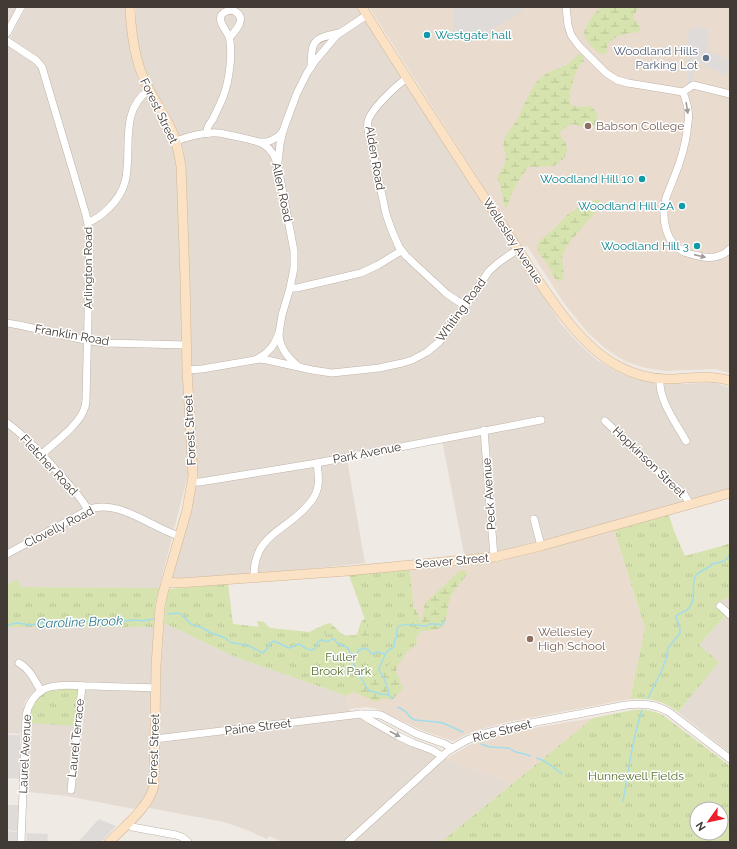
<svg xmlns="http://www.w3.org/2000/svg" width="737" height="849" font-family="Raleway,sans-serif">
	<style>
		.residential { fill: #e4dbd2 }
		.education { fill: #e9dcce }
		.wetland { fill: url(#wetland-marsh) }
		.park { fill: url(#park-tufts); fill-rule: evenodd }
		.parking { fill: #dedbd9 }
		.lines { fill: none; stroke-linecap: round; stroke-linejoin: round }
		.stream { stroke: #a3dcea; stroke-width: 1.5 }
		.street-casing { stroke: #beb3aa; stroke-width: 8 }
		.secondary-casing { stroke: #d1b698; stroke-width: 10 }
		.street { stroke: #fff; stroke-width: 7 }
		.secondary { stroke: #fbe2c4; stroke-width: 9 }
		.oneway { fill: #a09c9a }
		.culture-dot { fill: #0f9aa8; stroke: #fff; stroke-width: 1.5 }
		.service-dot { fill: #5c6f8a; stroke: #fff; stroke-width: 1.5 }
		.education-dot { fill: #8d6e63; stroke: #fff; stroke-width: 1.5 }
		.labels { text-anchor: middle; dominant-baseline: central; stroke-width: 3; stroke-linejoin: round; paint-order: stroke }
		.culture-label { font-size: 12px; fill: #0d838f; stroke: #fff; text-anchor: end }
		.service-label { font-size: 12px; fill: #4e5e75; stroke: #fff; text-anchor: end }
		.street-label { font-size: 12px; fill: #423a34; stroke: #fff }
		.education-label { font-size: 12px; fill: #785e54; stroke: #fff; text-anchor: start }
		.park-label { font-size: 12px; fill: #546f2c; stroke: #fff }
		.water-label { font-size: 13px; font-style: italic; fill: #307b90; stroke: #fff }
	</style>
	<defs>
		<pattern id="wetland-marsh" width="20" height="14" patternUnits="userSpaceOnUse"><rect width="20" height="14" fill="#d6e3ae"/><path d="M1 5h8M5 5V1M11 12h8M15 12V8" fill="none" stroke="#b9c496"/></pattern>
		<pattern id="park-tufts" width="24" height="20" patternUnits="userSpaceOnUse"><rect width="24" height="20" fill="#d6e3ae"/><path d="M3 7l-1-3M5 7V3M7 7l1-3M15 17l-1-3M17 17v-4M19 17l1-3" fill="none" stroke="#b9c496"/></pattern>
	</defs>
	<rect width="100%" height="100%" fill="#f0eae4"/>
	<g class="residential">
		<path d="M7,7h11l-11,19z"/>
		<path d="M27,7h99v9l6,43 6,20 19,31 9,19 11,30 3,107 6,156 3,49 -30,117 -138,-1 -4,-7 -10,5v-399h1l-1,-4v-137l12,-25z"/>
		<path d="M136,7h222l203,317 19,21 17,15 22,13 26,9 41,2 27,-2 17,6v102l-231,64 -34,5 -24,-124 -95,19 19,109 -126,13 -62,4 -8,-3 27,-102 -6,-129 -6,-194 -9,-26 -8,-17 -20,-29 -11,-37z"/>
		<path d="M730,597v156l-52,-41 40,-50 -19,-17 27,-30 -8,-7 -2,-5z"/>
		<path d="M164,623l76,36 107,37 2,13 3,9 9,-1 85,42 66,25 -71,58h-159l-13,-6 -2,3 -20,-9 -23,-8 -75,-14 7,-12 3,-13 2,-117z"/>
		<path d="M7,627h147l-2,151 -2,13 -5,7 -11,11 -67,-13 -39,-4 1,-69 50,-40 -37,4 -8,4 -9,10 -5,33 -13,-1v-102l1,-1z"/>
	</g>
	<g class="education">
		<path d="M369,7h361v366l-15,-4 -49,2 -20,-3 -19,-6 -9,-5 -12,-8 -18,-16 -24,-30 -37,-57 -5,2z"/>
		<path d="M614,530l31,98 -15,71 -123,23 -26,7 -16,6 -9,5 -4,1 -33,-12 -42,-20 -10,-2 -18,2 -2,-13 70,-53 -7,-73 87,-8z"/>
		<path d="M593,718l-81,66 -66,-25 23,-14 27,-9 20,-5z"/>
	</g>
	<g class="wetland">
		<path d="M601,7h38l-5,8v4l6,8v3c-4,4 -7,3 -12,3 -7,2 -16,5 -20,11 -1,3 -1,7 -2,10l-3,1 -2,-1c-6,-4 -13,-10 -16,-17 -4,-9 10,-24 16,-30z"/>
		<path d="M579,54l5,1v6l-5,4 -5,12 -5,23 2,5c6,3 12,2 20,1l6,8v7l-3,5 -8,2 -13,-4 -7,3 -6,5 1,5 5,7 1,6 -2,7 -6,6 -5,3 -26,1c-8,12 -17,24 -20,39l-3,2 -5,-24 -3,-6 7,-13 2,-8 -3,-14 3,-8 11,-15 14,-30 6,-9 10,-8 7,-3 15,-6 4,-5z"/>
		<path d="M596,200h4v5l-5,8 -27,31 -6,12 2,19 -2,5 -4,1 -6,-6 -1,-5 -13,-19 -1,-4 2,-6 15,-12 14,-15 8,-5z"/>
		<path d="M463,570l3,1 1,3c-6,9 -14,15 -17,25 -3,7 -3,23 -7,27 -3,4 -13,4 -18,5h-2l-1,-1 -11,13 -7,14 -7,9 -1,6 7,16 -10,11h-10l-5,2h-4l-20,-9 -11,-3 -82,-58 -3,-6 -1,-4h2l5,1 6,6 35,6 21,-10 4,-1c9,7 14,18 27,11l4,-12 5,-4 47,-10c6,2 5,10 8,16l3,-17 2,-5 30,-28 4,-3z"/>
	</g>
	<g class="park">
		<path d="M669,515l5,16 11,25 37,-10 8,-3v54l-14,6 2,5 8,7 -27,30 20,17 -41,50c-16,-12 -28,-14 -48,-13l15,-71 -31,-98z"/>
		<path d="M410,570l7,74 -70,52 -107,-37 -76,-36 2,-21 3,-13 59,-5 5,40 105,11 33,1 -22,-61z"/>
		<path d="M17,579l4,8 138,1 -4,17 -1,22h-147v-42z"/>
		<path d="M79,688l-4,38 -46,-3c0,-14 8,-30 24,-33 8,-2 17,-1 26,-2z"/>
		<path d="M633,710c11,-1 21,0 31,6l66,50v76h-289l152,-124zM697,809h24v24h-24z"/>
	</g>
	<g class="parking">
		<path d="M454,7h66l3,4 -27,16 -14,6 -16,2h-13z"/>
		<path d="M697,27l9,1 2,6 -1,13 -1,3 24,11v4l-5,10 -30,-14 -2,5v19l-6,-2 1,-9 -1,-34 2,-9 4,-3z"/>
		<path d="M7,735h13v44l-13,-1z"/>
		<path d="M7,805h12l-1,26 -11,-1z"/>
		<path d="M99,819l17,7 -15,16h-23z"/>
		<path d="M7,831l10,1v10h-10z"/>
		<path d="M27,833l21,1 -1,8h-21z"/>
	</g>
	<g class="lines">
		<g class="stream">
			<path d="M168,614l11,-1 3,2 10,10 9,2 8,5 16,6 7,5 15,2 16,8c5,-3 5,-10 11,-12l15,7 10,-4c5,3 10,8 16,5l2,-6 4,-3c5,1 6,3 11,-1h2l3,4 6,3 4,1 2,3 6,17 13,23 12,4 9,1 3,4"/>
			<path d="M7,625l10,-2 14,2 14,-3 60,-1 10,1 19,-2 9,1 10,-2"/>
			<path d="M351,654h6l2,-4 5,-2 4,2 4,4 6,-2 7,2 4,-4 5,-3 1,-8 2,-2c0,-3 -1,-8 1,-10 4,-5 23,-1 29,-1l2,-2h9l3,2 3,-5"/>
			<path d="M385,655l-6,13v3c5,4 9,18 10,24"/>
			<path d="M648,698l14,-28 4,-11 2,-11 12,-15v-6l-4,-9 1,-3c3,-2 8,-3 11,-6 9,-9 3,-21 7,-32 3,-7 13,-7 17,-13 9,-3 12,0 18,-9"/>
			<path d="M398,707l7,4 6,7 4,2 21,2 7,1 20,9"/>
			<path d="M481,744l9,3 19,1c8,7 12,3 21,8"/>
			<path d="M537,758c10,3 17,10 25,16"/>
			<path d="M623,801c6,-31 9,-62 19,-91"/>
		</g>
		<defs>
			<g id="street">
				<path d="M566,7l2,18 3,10 8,11 27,27 11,7 11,3 55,9"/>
				<path d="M7,33l14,-26"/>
				<path d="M7,41l29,19 6,7 44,148 4,19 -4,166c0,4 -1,8 -3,12 -7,15 -29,31 -41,42"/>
				<path d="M311,67c1,-27 1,-28 28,-34"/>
				<path d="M407,78c-10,7 -36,31 -39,43 -1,4 0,9 1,13l17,80 6,17 7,16 7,9 41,38 18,12"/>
				<path d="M730,94l-37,-9 -10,7c3,8 7,22 5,30 -1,13 -4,27 -8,39 -4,13 -10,25 -14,37 -5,19 -1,45 18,54 5,2 10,3 15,4 12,3 22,2 31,-7"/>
				<path d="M208,133c-1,-2 -1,-4 0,-6 1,-3 3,-5 5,-8 3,-7 7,-14 10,-22 4,-10 6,-21 7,-32 1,-6 1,-23 -1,-28 -2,-7 -17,-20 -2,-26 3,-1 6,-1 9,1 11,7 -1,19 -6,25"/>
				<path d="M176,141c11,-4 24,-8 36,-8 7,-1 15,2 22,3 22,5 38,5 44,31l16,84v17l-4,20 -8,27 -3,18 -4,9 -4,6 -6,6 -8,5"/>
				<path d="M260,142h7l5,-2 7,-4 4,-5 5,-14 9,-24 10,-20 8,-12 22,-26 30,-20"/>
				<path d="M278,162l2,-18 3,-13"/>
				<path d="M88,222c8,-2 15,-8 21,-14 7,-7 13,-15 16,-26 8,-30 -7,-71 24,-92"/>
				<path d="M290,288h7l64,-15 17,-8 23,-14"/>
				<path d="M7,323c34,5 66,17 100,20l79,2"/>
				<path d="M279,333c0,14 9,25 19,33"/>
				<path d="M187,370l15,-1 58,-10 7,1 45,10 20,3 47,-5 23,-5 10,-3 15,-8 12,-10 11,-14 39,-57 9,-8 20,-14"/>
				<path d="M660,379c-2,20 16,44 26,62"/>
				<path d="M605,421l53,51 26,22 6,10"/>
				<path d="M7,423c22,16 40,37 58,57 8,9 17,19 23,30"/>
				<path d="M484,430l10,127"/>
				<path d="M192,482h8l117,-19 224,-43"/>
				<path d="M534,519l7,27"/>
				<path d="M7,554l81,-44c28,-13 64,18 91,26"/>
				<path d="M254,578c-1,-44 31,-46 53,-72 4,-4 8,-9 10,-16 3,-8 1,-18 0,-27"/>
				<path d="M720,606l10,9"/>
				<path d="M19,663c11,6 16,18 22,28"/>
				<path d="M361,714l9,6 28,16 15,7 19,7 10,6"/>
				<path d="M155,739l206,-25h12l8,1 36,19 28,10 7,4"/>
				<path d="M71,790l11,-104"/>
				<path d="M127,824l5,3 44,8 6,2 6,5"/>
				<path d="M21,842l5,-126c2,-11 8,-21 18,-27 13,-6 35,-3 50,-3 20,1 41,1 62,2"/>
				<path d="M348,842l89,-81 11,-10 10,-6 9,-5 15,-6 33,-8 111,-21c16,-2 29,-1 43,7l61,47"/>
			</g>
			<g id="secondary">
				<path d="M362,7c37,60 76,119 114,178 19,28 37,57 56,86 22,33 50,76 86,95 15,8 32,13 49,13 21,0 42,-5 63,2"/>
				<path d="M166,582l14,1 168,-12 147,-14 46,-11 189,-53"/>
				<path d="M109,842c15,-15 40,-35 45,-56l2,-120 4,-59 3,-14 24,-83 3,-18 3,-16 -1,-20 -5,-86 -2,-92 -4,-112c-2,-12 -4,-24 -9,-35 -8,-18 -20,-34 -28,-52 -10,-22 -13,-48 -14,-72"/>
			</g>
		</defs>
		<use href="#street" class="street-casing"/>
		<use href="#secondary" class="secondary-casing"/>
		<use href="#street" class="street"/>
		<use href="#secondary" class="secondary"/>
	</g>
	<defs><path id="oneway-solid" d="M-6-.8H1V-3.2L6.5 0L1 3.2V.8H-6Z"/></defs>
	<g class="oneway">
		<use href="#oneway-solid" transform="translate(687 108) rotate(81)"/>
		<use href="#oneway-solid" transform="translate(700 256) rotate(13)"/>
		<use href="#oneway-solid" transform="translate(395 734) rotate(28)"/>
	</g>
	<g class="culture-dot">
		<circle cx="427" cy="35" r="4"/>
		<circle cx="642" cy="179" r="4"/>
		<circle cx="682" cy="206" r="4"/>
		<circle cx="697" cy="246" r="4"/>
	</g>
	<circle class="service-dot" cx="706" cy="58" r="4"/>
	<g class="education-dot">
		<circle cx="588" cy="126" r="4"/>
		<circle cx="530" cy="639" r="4"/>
	</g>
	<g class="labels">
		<g class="culture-label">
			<text x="435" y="35" text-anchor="start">Westgate hall</text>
			<text x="634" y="179">Woodland Hill 10</text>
			<text x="674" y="206">Woodland Hill 2A</text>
			<text x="689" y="246">Woodland Hill 3</text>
		</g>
		<g class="service-label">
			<text x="698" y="51">Woodland Hills<tspan x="698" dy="14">Parking Lot</tspan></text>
		</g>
		<g class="street-label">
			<text transform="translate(159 111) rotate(64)">Forest Street</text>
			<text transform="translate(375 158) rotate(80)">Alden Road</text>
			<text transform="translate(282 192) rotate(78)">Allen Road</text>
			<text transform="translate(513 241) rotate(57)">Wellesley Avenue</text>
			<text transform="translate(88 268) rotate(-90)">Arlington Road</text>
			<text transform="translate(461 310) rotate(-54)">Whiting Road</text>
			<text transform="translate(72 335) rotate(10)">Franklin Road</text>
			<text transform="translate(190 430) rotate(-93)">Forest Street</text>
			<text transform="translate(367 453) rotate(-11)">Park Avenue</text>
			<text transform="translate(649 462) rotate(44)">Hopkinson Street</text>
			<text transform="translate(49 465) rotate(47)">Fletcher Road</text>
			<text transform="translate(489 494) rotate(-94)">Peck Avenue</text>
			<text transform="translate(59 527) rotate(-27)">Clovelly Road</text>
			<text transform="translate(452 561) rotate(-5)">Seaver Street</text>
			<text transform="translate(258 727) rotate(-7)">Paine Street</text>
			<text transform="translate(502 731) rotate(-14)">Rice Street</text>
			<text transform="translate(76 738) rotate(-84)">Laurel Terrace</text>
			<text transform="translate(154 749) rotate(-88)">Forest Street</text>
			<text transform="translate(25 754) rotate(-87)">Laurel Avenue</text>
		</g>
		<g class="education-label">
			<text x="596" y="126">Babson College</text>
			<text x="538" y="632">Wellesley<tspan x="538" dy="14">High School</tspan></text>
		</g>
		<g class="park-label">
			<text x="341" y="657">Fuller<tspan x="341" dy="14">Brook Park</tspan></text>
			<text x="636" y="776">Hunnewell Fields</text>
		</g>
		<g class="water-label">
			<text transform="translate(80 622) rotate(-2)">Caroline Brook</text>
		</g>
	</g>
	<rect width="737" height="849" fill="none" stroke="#423a34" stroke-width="16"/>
	<g transform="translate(709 821) rotate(237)"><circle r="19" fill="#ffffff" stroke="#b3b0ae"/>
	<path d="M0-3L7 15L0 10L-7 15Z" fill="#eb202c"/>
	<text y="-6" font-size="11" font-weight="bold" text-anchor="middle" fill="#423a34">N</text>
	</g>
</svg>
